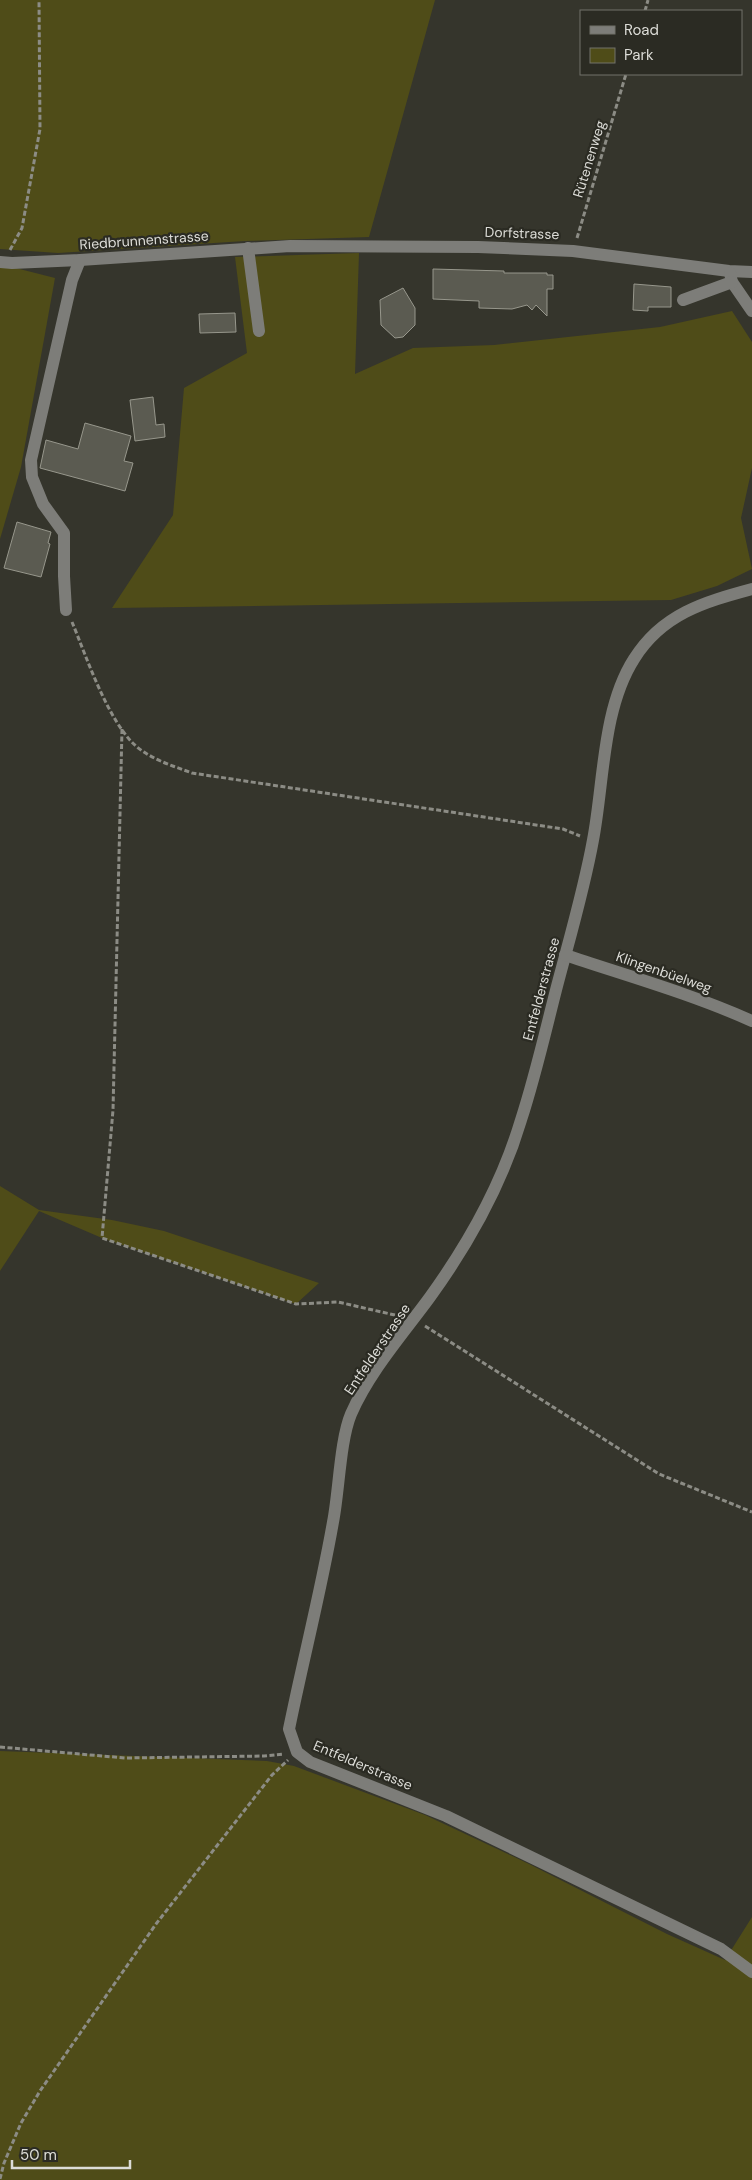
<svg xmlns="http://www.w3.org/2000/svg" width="752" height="2180" font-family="'DM Sans',sans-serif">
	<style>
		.green { fill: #4f4c18 }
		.building { fill: #5b5b51; stroke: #97978c }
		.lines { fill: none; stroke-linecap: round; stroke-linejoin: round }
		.path { stroke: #8c8c85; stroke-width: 3; stroke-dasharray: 5 2.5; stroke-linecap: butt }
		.minor { stroke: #7d7d79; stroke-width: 12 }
		.labels { text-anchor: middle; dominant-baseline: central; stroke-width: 4.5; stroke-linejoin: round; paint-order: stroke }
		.street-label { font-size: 14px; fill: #dcdcd7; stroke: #2b2b23 }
	</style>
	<rect width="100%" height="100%" fill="#35352c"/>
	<g class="green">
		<path d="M0,0h435l-66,237 -124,4 -187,12 -58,-4z"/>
		<path d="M359,253l-4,121 58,-26 81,-3 166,-18 72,-16 20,31v126l-11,50 11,51 -35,17 -46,14 -559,8 61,-93 11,-127 63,-35 -12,-96z"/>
		<path d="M0,264l55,14 -34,189 -21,72z"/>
		<path d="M0,1186l39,24 73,10 52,11 155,52 -23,21 -194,-66 -63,-27 -39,60z"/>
		<path d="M0,1751l267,10 27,5 131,49 104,49 138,70 58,26 27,-43v263h-752z"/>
	</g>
	<g class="building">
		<path d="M433,269l71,2v2h43v2h6v14h-6v27l-11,-11 -4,5 -5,-5 -15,4 -33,-1v-7l-46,-2z"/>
		<path d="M634,284l37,3v20h-23v4l-15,-1z"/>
		<path d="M403,288l12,20v17l-12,12 -8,1 -14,-13 -1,-25z"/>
		<path d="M235,313l1,19 -36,1 -1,-19z"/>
		<path d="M153,397l3,28 8,-1 1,13 -30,4 -5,-41z"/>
		<path d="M85,423l46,13 -7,25 9,2 -8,28 -85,-23 6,-28 32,9z"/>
		<path d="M17,522l34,10 -3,11 2,1 -9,33 -37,-9z"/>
	</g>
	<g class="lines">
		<g class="path">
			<path d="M645,11l3,-11"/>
			<path d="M577,238l49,-164"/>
			<path d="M10,250l12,-22 18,-99 -1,-129"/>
			<path d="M72,622c15,36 36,100 65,125 16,13 36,19 55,26l371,56 17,7"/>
			<path d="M122,729l-9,381 -11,128 194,66 42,-2 61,14"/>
			<path d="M425,1326l234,148 93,38"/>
			<path d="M0,1747l125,11 139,-2 20,-2"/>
			<path d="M0,2179l4,-16 17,-40 19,-32 116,-167 116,-149 16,-15"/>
		</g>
		<g class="minor">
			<path d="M248,248l11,83"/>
			<path d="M0,262l12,1 68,-3 210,-14 188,1 95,4 156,20 23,1"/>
			<path d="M730,273l2,9 20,29"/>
			<path d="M683,300l49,-18"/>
			<path d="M752,589c-48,13 -90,25 -118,70 -32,50 -30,124 -41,181 -9,50 -24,100 -37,150 -11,43 -21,87 -35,130 -19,64 -52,123 -91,177 -27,37 -60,74 -79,117 -11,26 -12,78 -18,108 -12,69 -30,138 -44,207l8,23 13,10 136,54 275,133 31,23"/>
			<path d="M66,610l-2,-34v-43l-21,-29 -11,-27 -1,-17 41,-180 8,-20"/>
			<path d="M565,955c63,21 127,39 187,66"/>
		</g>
	</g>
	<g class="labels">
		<g class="street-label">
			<text transform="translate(589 159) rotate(-73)">Rütenenweg</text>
			<text transform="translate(522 233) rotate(2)">Dorfstrasse</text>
			<text transform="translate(144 240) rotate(-4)">Riedbrunnenstrasse</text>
			<text transform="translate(664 972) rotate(19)">Klingenbüelweg</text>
			<text transform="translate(541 989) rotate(-75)">Entfelderstrasse</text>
			<text transform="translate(377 1349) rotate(-56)">Entfelderstrasse</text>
			<text transform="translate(363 1765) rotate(23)">Entfelderstrasse</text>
		</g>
	</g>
	<rect x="580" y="10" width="162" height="65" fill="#2b2b23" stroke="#72726b"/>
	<rect x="590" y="26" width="25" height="8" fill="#7d7d79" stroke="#72726b"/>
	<text x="624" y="35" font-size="15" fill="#dcdcd7">Road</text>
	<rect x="590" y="48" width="25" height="15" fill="#4f4c18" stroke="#72726b"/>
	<text x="624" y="60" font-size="15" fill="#dcdcd7">Park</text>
	<path d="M12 2160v8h118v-8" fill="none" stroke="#dcdcd7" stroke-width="2.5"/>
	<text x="20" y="2160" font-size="15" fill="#dcdcd7" stroke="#2b2b23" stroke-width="4" paint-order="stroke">50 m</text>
</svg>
